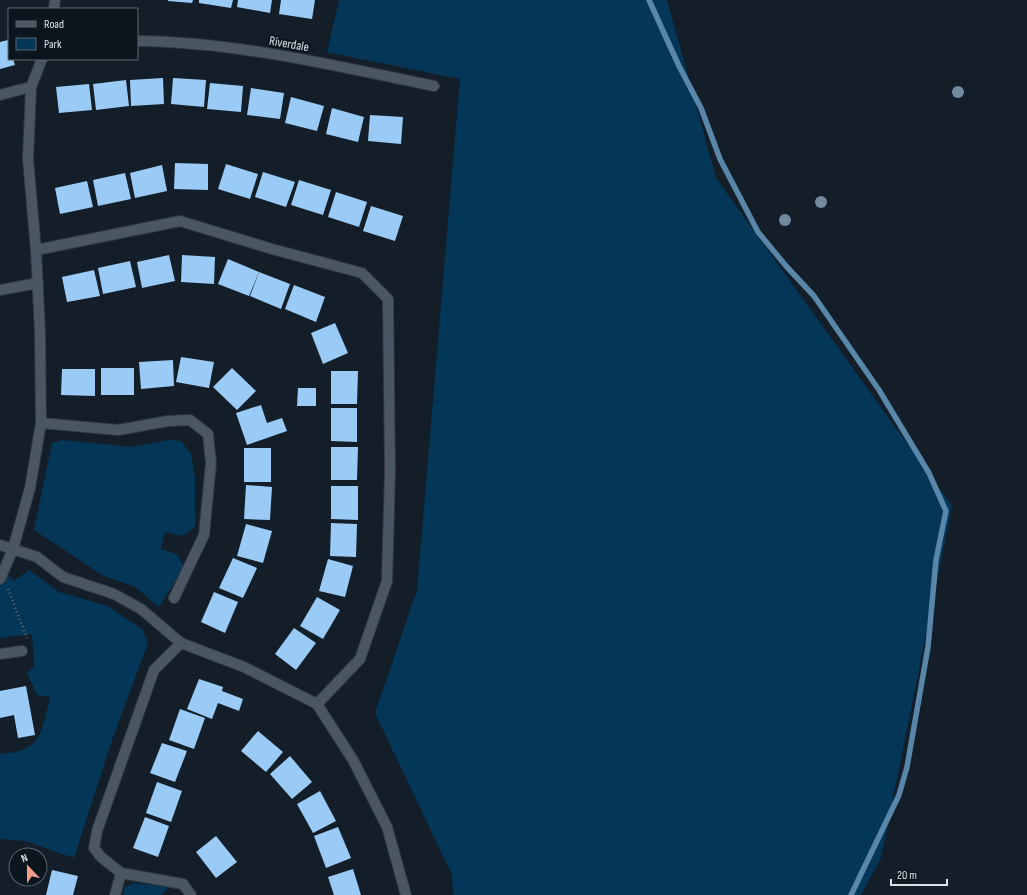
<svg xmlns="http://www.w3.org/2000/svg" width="1027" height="895" font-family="'Sofia Sans Condensed',sans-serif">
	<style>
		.green { fill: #043658 }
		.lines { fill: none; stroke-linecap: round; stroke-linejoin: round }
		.stream { stroke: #5887aa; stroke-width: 5.5 }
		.building { fill: #9acbf7 }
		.street-casing { stroke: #313840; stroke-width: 12 }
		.path { stroke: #666f78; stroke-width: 2.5; stroke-dasharray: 1 3; stroke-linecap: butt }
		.street { stroke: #4a5762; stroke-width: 10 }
		.tree { fill: #738a9e }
		.labels { text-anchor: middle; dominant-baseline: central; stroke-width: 4; stroke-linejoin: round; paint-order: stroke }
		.street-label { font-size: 13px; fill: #dae1e8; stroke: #0a151e }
	</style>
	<rect width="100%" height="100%" fill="#131e28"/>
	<g class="green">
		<path d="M339,0h328l49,178 236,328 -71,352 -20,37h-408l-1,-20 -77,-162 42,-123 43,-511 -133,-27z"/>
		<path d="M62,440l70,7 37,-7 12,1 10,13 4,24v49l-13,9 -17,-4 -4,17 16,5 7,13 -25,40 -24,-20 -33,-12 -68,-45 18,-87z"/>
		<path d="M0,567l14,14 15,-11 30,22 49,14 35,24 5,13 -36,97 -38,118 -49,-17 -25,-2v-85c42,-3 41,-21 50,-57l-13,-2 -10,-22 7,-7 -2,-32 -32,4z"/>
		<path d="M135,883l34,4 -8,8h-38l2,-8z"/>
	</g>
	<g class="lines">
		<path class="stream" d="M649,0l30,66 22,42 19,51 38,73 28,34 28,30 65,94 50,83 17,38 -10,49 -8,87 -21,120 -8,28 -48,100"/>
	</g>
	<g class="building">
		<path d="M168,0h25l-1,3 -24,-2z"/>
		<path d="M199,0h34l-2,8 -32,-5z"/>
		<path d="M238,0h34l-2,13 -33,-6z"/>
		<path d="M281,0h34l-3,19 -33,-5z"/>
		<path d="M8,40l1,19h4l2,6 -15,4v-27z"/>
		<path d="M163,78l1,26 -33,2 -1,-26z"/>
		<path d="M173,78l33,2 -2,27 -33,-3z"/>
		<path d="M126,80l3,26 -33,4 -3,-26z"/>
		<path d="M210,83l33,3 -2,26 -34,-3z"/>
		<path d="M89,84l3,26 -33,3 -3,-26z"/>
		<path d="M251,88l33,5 -4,26 -33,-4z"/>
		<path d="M291,97l33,9 -7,25 -32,-8z"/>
		<path d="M332,108l32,9 -6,25 -32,-8z"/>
		<path d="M370,115l33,2 -2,27 -33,-3z"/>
		<path d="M175,163l33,1v26l-34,-1z"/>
		<path d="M226,164l32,10 -8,25 -32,-10z"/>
		<path d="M162,165l5,26 -32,7 -5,-25z"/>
		<path d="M263,172l32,10 -9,25 -31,-10z"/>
		<path d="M125,173l6,26 -33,7 -5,-26z"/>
		<path d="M299,180l32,10 -8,25 -32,-10z"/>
		<path d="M87,181l6,26 -33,7 -5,-26z"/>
		<path d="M336,192l31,10 -8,25 -31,-10z"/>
		<path d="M371,206l32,10 -8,25 -32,-10z"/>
		<path d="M169,255l6,26 -33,7 -5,-26z"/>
		<path d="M182,255l33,2 -1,27 -33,-2z"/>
		<path d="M228,259l31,13 -10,24 -31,-12z"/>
		<path d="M130,261l6,26 -33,7 -5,-26z"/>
		<path d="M94,270l6,26 -33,6 -5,-25z"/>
		<path d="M259,272l31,12 -9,25 -31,-13z"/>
		<path d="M294,285l31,12 -9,25 -31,-13z"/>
		<path d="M335,323l13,30 -25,11 -12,-31z"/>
		<path d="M181,357l33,5 -5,26 -33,-6z"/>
		<path d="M173,360l1,26 -33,3 -2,-27z"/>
		<rect x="101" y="368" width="33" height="27"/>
		<path d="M232,368l24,23 -19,19 -24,-23z"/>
		<path d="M62,369h33v27l-34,-1z"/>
		<path d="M331,371h27l-1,33h-26z"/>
		<path d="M298,388h18v18h-19z"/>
		<path d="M261,405l6,18 15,-5 5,13 -40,14 -11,-32z"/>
		<path d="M331,408h26v34l-26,-1z"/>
		<path d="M331,447h27l-1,33h-26z"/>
		<rect x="244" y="448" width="27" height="34"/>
		<path d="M246,485l26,2 -2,33 -26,-1z"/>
		<path d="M331,486h27v34l-27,-1z"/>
		<path d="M331,523l26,1 -1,33 -26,-1z"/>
		<path d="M246,524l26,7 -9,32 -26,-7z"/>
		<path d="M233,558l24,10 -14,30 -24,-10z"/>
		<path d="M328,559l25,7 -8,31 -26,-6z"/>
		<path d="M214,592l24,10 -13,31 -24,-11z"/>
		<path d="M317,597l23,13 -17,29 -23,-13z"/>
		<path d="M294,628l22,15 -20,27 -21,-16z"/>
		<path d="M199,679l24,8 -1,4 21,8 -4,12 -21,-8 -6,16 -25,-10z"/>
		<path d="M26,686l9,49 -17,3 -4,-23 -14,3v-27z"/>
		<path d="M180,709l25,9 -11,31 -25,-9z"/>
		<path d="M258,731l25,21 -17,20 -25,-21z"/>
		<path d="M162,743l25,8 -12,31 -25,-9z"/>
		<path d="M290,756l22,26 -20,17 -22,-25z"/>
		<path d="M157,782l25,9 -11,31 -25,-9z"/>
		<path d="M320,791l16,30 -23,12 -16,-29z"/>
		<path d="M145,817l24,9 -11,31 -25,-9z"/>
		<path d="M338,827l13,31 -25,10 -12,-32z"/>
		<path d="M216,836l21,26 -21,16 -20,-26z"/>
		<path d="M353,869l8,26h-27l-6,-18z"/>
		<path d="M52,870l26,6 -5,19h-27z"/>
	</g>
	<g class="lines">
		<defs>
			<g id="street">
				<path d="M54,9l1,-9"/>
				<path d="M137,41c100,1 199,25 297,45"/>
				<path d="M0,95l31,-8 11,-28"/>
				<path d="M36,250l144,-29 92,28 90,24 26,26 2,172 -3,110 -27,78 -43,45 -73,-37 -63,-24 -27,27 -57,161 -3,17 7,9 20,16 62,11 8,11"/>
				<path d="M0,290l38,-7"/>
				<path d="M41,423l77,7 50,-9 22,-1 18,14 3,29 -7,72 -30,63"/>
				<path d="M0,545l37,12 26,20 51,17 27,15 40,34"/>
				<path d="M0,579l13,-30 17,-61 11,-65 -1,-90 -4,-83 -8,-91 3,-72"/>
				<path d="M0,654l22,-3"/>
				<path d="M317,704l36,56 34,67 19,68"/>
				<path d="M115,895l6,-22"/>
			</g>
		</defs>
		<use href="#street" class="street-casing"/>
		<path class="path" d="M8,589l19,49"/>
		<use href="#street" class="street"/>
	</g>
	<g class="tree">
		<circle cx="958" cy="92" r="6"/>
		<circle cx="821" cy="202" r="6"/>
		<circle cx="785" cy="220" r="6"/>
	</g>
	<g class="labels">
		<g class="street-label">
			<text transform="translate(289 44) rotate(10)">Riverdale</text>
		</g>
	</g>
	<rect x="8" y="8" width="130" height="52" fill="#0a151e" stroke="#5d676f"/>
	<rect x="16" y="21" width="20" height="6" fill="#4a5762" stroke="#5d676f"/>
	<text x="44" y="28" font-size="12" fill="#dae1e8">Road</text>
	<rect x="16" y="38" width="20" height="12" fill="#043658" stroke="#5d676f"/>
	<text x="44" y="48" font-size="12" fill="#dae1e8">Park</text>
	<g transform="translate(28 867) rotate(338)"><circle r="19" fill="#0a151e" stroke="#5d676f"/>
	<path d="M0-3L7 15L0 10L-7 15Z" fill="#f49e87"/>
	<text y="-6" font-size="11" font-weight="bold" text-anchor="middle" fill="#dae1e8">N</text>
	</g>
	<path d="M891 879v6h56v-6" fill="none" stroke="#dae1e8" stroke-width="2"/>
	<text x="897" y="879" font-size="12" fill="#dae1e8" stroke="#0a151e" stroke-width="3" paint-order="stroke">20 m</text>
</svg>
